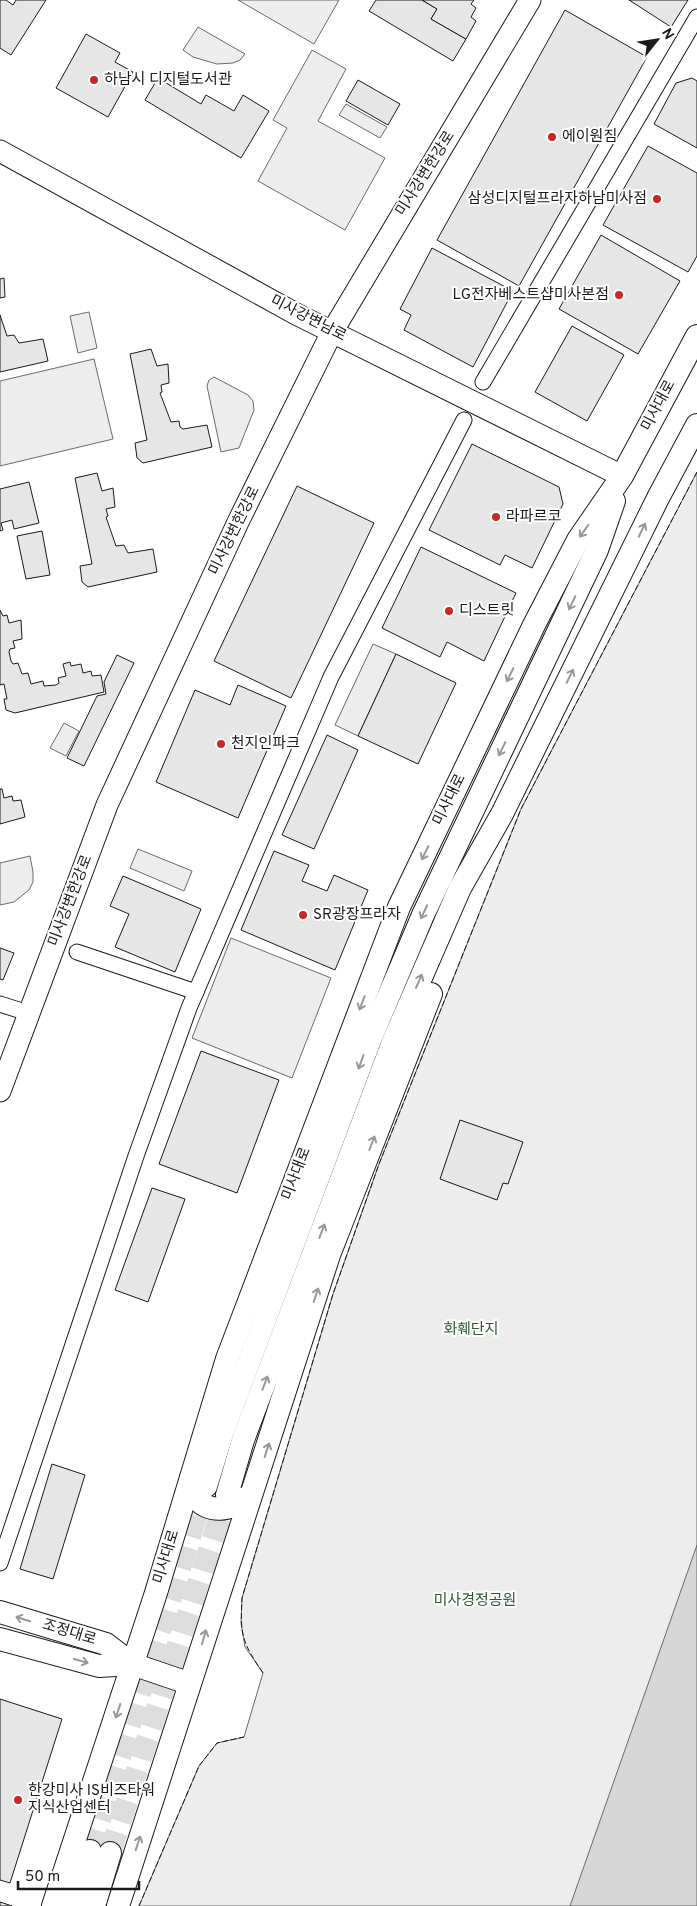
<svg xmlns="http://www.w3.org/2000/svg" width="697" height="1906" font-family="Overpass,'Noto Sans KR',sans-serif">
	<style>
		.built { fill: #ededed; stroke: #6a6a6a }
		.water { fill: #d7d7d7; stroke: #6a6a6a }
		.building { fill: #e6e6e6; stroke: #1a1a1a }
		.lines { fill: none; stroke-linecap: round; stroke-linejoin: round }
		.primary-tunnel { stroke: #ddd; stroke-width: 22; stroke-dasharray: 22 11; stroke-linecap: butt }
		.street-casing { stroke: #1a1a1a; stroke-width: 17 }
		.secondary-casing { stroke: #1a1a1a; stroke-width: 23 }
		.primary-casing { stroke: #1a1a1a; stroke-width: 24 }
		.street { stroke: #fff; stroke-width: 15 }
		.secondary { stroke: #fff; stroke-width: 21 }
		.primary { stroke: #fff; stroke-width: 22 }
		.fence { stroke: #1a1a1a; stroke-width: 1; stroke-dasharray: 6 2.5; stroke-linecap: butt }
		.oneway { stroke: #989898 }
		.poi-dot { fill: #c62828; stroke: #fff; stroke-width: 2 }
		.labels { text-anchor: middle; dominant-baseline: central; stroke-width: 4; stroke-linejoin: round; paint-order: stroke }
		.poi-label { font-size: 15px; fill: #1a1a1a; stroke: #fff; text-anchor: start }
		.street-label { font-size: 15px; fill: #1a1a1a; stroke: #fff }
		.park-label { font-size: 15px; fill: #2b5a34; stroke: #fff }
	</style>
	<rect width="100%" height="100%" fill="#fff"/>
	<g class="built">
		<path d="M238,0h101l-25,44z"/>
		<path d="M198,27l47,27 -5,6 -7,3 -16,1 -24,-7 -10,-7z"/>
		<path d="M312,50l34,19 -28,52 67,37 -40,72 -87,-49 29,-53 -14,-8z"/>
		<path d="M346,104l41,23 -7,11 -41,-23z"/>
		<path d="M89,312l8,36 -19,5 -8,-37z"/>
		<path d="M94,359l19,80 -113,27v-85z"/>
		<path d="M214,377l34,18 5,6 1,9 -15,38 -18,4 -14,-66 2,-6z"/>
		<path d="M697,472v1434h-558l60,-140 18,-23 27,-6 19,-64 -18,-26 -4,-24 1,-25 91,-304 46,-130 142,-355z"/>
		<path d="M373,644l23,10 -38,82 -23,-11z"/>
		<path d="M64,723l15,8 -13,25 -16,-8z"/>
		<path d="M138,849l54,22 -8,20 -54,-23z"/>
		<path d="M30,856l3,16v10l-4,8 -15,12 -14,3v-42z"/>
		<path d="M231,938l100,40 -39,100 -100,-40z"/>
	</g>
	<path class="water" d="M697,1545v361h-127z"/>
	<g class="building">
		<path d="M0,0h6l7,5 3,-5h30l-35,55 -11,-7z"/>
		<path d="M376,0h46l15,9 -6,10 35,20 -13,22 -84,-50z"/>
		<path d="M422,0h52l-3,4 5,4 -5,9 5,4 -10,18 -35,-20 6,-10z"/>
		<path d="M629,0h59l-17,27z"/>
		<path d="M565,10l82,47 -128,229 -82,-46z"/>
		<path d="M86,34l34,19 -5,9 18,10 -25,45 -52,-29z"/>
		<path d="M158,78l43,26 5,-9 28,16 9,-16 26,16 -28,47 -96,-58z"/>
		<path d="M692,78l5,3v67l-43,-24 22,-41z"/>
		<path d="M358,80l42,24 -12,21 -42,-24z"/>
		<path d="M648,146l49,27v83l-9,16 -85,-47z"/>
		<path d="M601,235l79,46 -42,73 -79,-45z"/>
		<path d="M432,248l81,43 -40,76 -69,-37 7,-15 -11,-6z"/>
		<path d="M4,278l1,19 -5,1v-19z"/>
		<path d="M0,315l7,21 7,-1 5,8 24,-4 5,22 -48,11z"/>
		<path d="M572,326l52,29 -37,66 -52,-29z"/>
		<path d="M151,349l6,17 11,-2 1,19 -8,2 1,7 -2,1 11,29 8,-1 1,6 3,2 24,-4 5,22 -69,16 -6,-5 -2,-15 12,-3 -17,-86z"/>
		<path d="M472,444l87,43 4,17 -31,64 -27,-13 -5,10 -71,-35z"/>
		<path d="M97,473l5,18 11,-3 2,19 -9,2 2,7 -2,1 10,29 8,-1 4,8 25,-4 4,23 -69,15 -6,-5 -2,-16 12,-2 -17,-86z"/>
		<path d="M29,482l10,41 -25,6 -2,-9 -11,3 2,7 -3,1v-42z"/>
		<path d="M297,486l77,37 -83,175 -77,-37z"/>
		<path d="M42,531l8,44 -24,4 -9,-43z"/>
		<path d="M421,547l95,46 -32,68 -37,-19 -7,15 -58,-29z"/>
		<path d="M0,610l3,6 4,-1 2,8 12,-3 1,19 -9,2 2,7 -5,1 -1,3 2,9 2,3 5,-1 4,11 6,-1 3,11 12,-3 1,5 12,-1 3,-2 -1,-5 8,-2 -3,-12 7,-2 1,4 10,-2 2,9 8,-2 1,5 9,-1 3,17 -89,21 -9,-3 -2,-11h3l-3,-15 -4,1z"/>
		<path d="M396,654l60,29 -38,81 -60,-28z"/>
		<path d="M117,655l17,8 -50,103 -17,-8 30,-62 9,-2 -2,-12z"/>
		<path d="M238,685l48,21 -48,112 -82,-36 39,-92 35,15z"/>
		<path d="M327,735l31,15 -44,99 -32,-14z"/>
		<path d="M0,789h2l2,9 8,-2 1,5 8,-1 4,17 -25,7z"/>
		<path d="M274,851l35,14 -7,16 25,10 7,-16 34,15 -33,80 -94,-40z"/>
		<path d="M123,876l78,33 -26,63 -60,-25 14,-33 -19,-8z"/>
		<path d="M0,948l14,5 -11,27 -3,-1z"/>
		<path d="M201,1051l78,29 -42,113 -78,-29z"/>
		<path d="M460,1120l63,22 -15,42 -5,-1 -6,17 -57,-21z"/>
		<path d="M152,1188l33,11 -37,103 -33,-12z"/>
		<path d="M52,1464l33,11 -32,104 -33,-10z"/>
		<path d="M0,1699l62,20 -52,164 -10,-3z"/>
		<path d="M0,1902l12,4h-12z"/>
	</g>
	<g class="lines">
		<g class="primary-tunnel">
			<path d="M90,1851l116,-365"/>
			<path d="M110,1853l117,-358"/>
		</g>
		<defs>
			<g id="street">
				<path d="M483,382l214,-365"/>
				<path d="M77,952l119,40"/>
				<path d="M0,1004l28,9"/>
				<path d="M0,1563l136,-407 53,-148 142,-331 133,-257"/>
			</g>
			<g id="secondary">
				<path d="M0,151l296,163 326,162"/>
				<path d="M0,1091l107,-286 132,-285 93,-188 198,-332"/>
			</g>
			<g id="primary">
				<path d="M191,1478c1,6 2,14 5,19 10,17 38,14 49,1"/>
				<path d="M206,1486l16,-52 148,-394 53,-125 174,-365 17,-49"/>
				<path d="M227,1495l16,-55 150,-398 67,-154 42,-74 156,-316 39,-73"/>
				<path d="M0,1612l106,32 26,20 56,19"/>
				<path d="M0,1639l99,27 33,-2"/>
				<path d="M53,1906l102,-310 72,-237 172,-452 135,-282 44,-85 44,-64 75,-140"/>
				<path d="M72,1906l18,-55"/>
				<path d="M94,1906l16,-53"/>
				<path d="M118,1906l211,-651 102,-261"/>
			</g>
		</defs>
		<use href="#street" class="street-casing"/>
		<use href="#secondary" class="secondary-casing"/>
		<use href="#primary" class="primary-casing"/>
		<use href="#street" class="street"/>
		<use href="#secondary" class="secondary"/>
		<use href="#primary" class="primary"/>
		<g class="fence">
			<path d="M263,1673c-21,-31 -23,-37 -21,-75l91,-304 46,-130 142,-355 176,-337"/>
			<path d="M139,1906l60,-140 18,-23 27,-6"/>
		</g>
	</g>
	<defs><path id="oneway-shaft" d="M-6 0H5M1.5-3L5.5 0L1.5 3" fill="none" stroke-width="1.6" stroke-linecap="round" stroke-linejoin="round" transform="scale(1.25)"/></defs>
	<g class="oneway">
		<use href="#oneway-shaft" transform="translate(642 530) rotate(-64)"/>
		<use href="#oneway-shaft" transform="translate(584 531) rotate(125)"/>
		<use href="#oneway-shaft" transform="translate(572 603) rotate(116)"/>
		<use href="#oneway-shaft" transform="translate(510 675) rotate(116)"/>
		<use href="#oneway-shaft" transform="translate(570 676) rotate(-64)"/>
		<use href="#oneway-shaft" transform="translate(502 749) rotate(116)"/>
		<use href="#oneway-shaft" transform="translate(425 853) rotate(116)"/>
		<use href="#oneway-shaft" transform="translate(424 912) rotate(115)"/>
		<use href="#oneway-shaft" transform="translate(419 981) rotate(-66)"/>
		<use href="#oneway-shaft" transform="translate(362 1003) rotate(111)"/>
		<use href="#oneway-shaft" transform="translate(361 1062) rotate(110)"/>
		<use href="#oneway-shaft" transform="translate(372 1143) rotate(-69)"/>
		<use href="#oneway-shaft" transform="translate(322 1231) rotate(-69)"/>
		<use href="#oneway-shaft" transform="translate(316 1295) rotate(-72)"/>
		<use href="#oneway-shaft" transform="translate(265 1383) rotate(-69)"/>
		<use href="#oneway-shaft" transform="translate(267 1450) rotate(-72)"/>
		<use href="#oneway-shaft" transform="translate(23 1619) rotate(-163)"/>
		<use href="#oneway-shaft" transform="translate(204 1637) rotate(-74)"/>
		<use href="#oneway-shaft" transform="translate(81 1661) rotate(15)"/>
		<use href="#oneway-shaft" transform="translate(118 1711) rotate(108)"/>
		<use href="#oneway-shaft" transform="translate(138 1843) rotate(-72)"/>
	</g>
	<g class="poi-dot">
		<circle cx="94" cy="80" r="5"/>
		<circle cx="552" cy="137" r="5"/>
		<circle cx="657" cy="199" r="5"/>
		<circle cx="619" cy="295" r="5"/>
		<circle cx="496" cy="517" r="5"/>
		<circle cx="449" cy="611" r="5"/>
		<circle cx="221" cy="744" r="5"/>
		<circle cx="303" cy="915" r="5"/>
		<circle cx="18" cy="1800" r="5"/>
	</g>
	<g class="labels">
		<g class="poi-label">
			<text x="104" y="80">하남시 디지털도서관</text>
			<text x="562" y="137">에이원짐</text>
			<text x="647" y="199" text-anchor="end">삼성디지털프라자하남미사점</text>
			<text x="609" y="295" text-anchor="end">LG전자베스트샵미사본점</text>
			<text x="506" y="517">라파르코</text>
			<text x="459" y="611">디스트릿</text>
			<text x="231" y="744">천지인파크</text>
			<text x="313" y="915">SR광장프라자</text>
			<text x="28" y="1791">한강미사 IS비즈타워<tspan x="28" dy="17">지식산업센터</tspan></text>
		</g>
		<g class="street-label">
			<text transform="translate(426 174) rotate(-58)">미사강변한강로</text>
			<text transform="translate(308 319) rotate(27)">미사강변남로</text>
			<text transform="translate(659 406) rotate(-62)">미사대로</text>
			<text transform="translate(235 531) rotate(-64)">미사강변한강로</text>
			<text transform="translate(450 800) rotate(-64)">미사대로</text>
			<text transform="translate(71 901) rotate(-69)">미사강변한강로</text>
			<text transform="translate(297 1174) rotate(-69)">미사대로</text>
			<text transform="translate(167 1557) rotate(-73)">미사대로</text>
			<text transform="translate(69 1633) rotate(17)">조정대로</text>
		</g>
		<g class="park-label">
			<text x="471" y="1330">화훼단지</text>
			<text x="475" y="1601">미사경정공원</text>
		</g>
	</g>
	<g transform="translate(657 40) rotate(60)" stroke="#ffffff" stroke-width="4" paint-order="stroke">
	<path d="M0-4L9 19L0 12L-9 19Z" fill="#1a1a1a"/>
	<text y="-8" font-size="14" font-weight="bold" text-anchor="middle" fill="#1a1a1a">N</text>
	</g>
	<path d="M18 1881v8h121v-8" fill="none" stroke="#1a1a1a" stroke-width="2.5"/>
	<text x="25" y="1881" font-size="15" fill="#1a1a1a" stroke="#ffffff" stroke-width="4" paint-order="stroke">50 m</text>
</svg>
